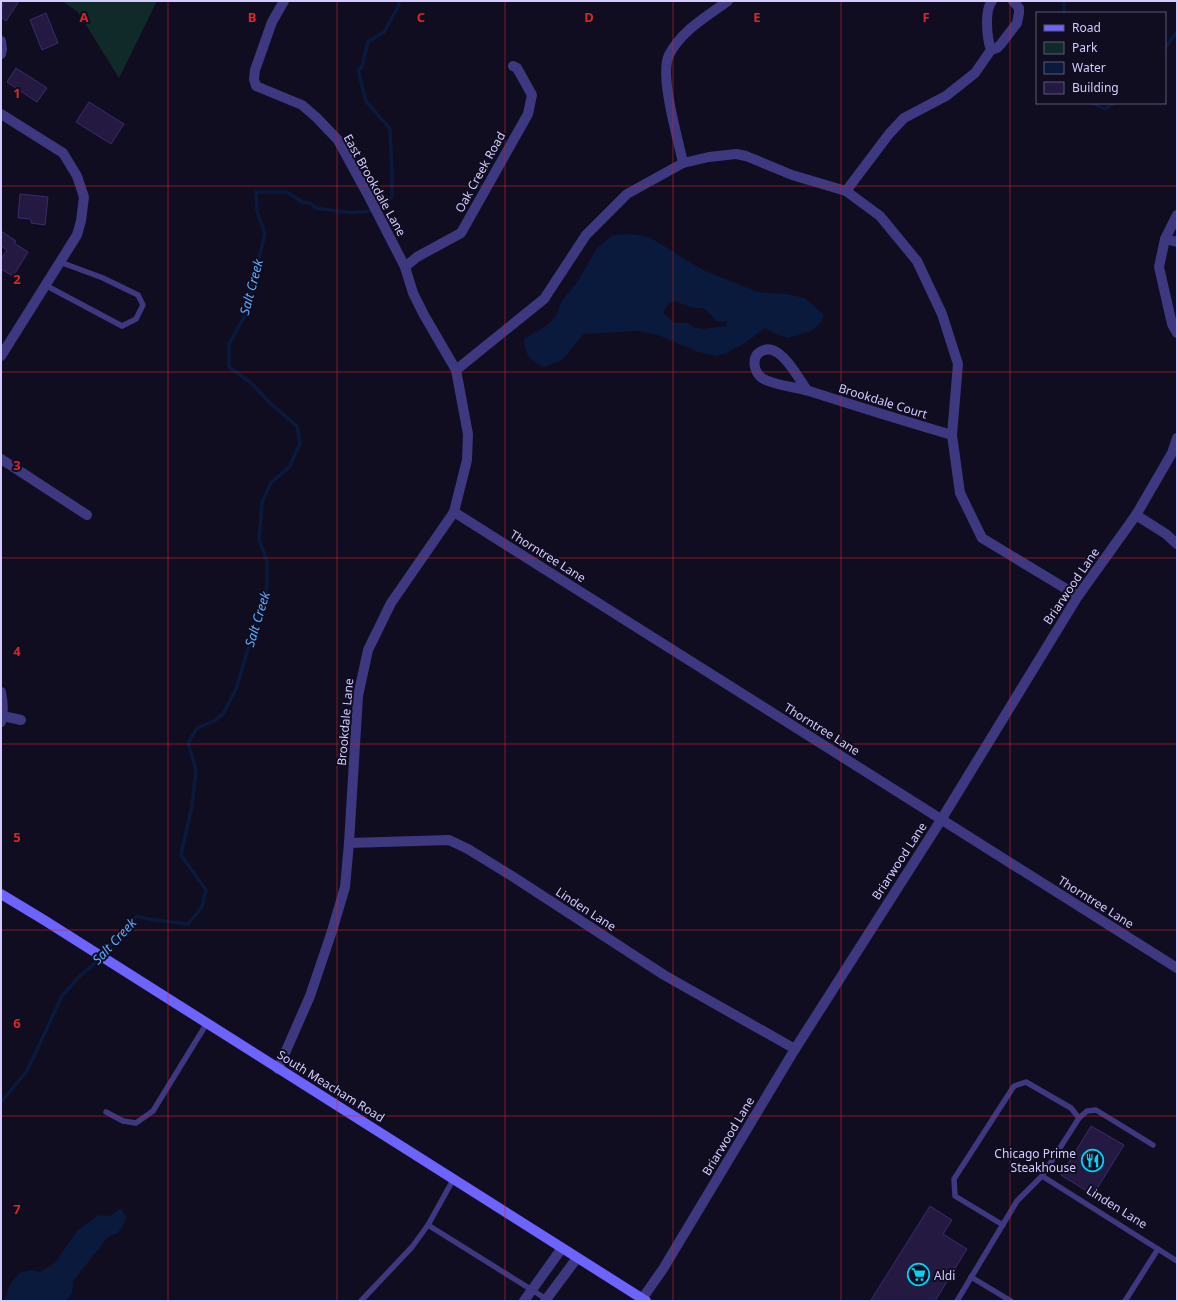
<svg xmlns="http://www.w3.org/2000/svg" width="1178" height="1302" font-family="'Noto Sans',sans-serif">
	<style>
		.green { fill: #102a2a }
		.water { fill: #091a3d; fill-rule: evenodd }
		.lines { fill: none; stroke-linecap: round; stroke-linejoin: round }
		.stream { stroke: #091a3d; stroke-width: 3.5 }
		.building { fill: #231941; stroke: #3b2b6d }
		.service { stroke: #3d387f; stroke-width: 5.5 }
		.minor { stroke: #3d387f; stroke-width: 10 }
		.secondary { stroke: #6d63fe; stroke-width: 10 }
		.grid { fill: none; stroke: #d62828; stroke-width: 1; stroke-opacity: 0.55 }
		.labels { text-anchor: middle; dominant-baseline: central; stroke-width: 4; stroke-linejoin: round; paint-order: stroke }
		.street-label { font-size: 12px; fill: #d4ccff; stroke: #110d20 }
		.poi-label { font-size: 12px; fill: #d4ccff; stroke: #110d20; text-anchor: end }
		.water-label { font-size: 13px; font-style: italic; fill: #5aacfe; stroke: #110d20 }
		.grid-label { font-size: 13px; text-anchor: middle; font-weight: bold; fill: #d62828; stroke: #110d20; stroke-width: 4; stroke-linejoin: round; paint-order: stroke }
	</style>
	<rect width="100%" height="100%" fill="#110d20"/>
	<path class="green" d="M62,1h95l-38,77 -41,-66z"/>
	<g class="water">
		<path d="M630,234l19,3 54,33 55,22 28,2 19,4 19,17 -3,8 -10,8 -23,7 -14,-5 -9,-5 -20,15 -19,10 -10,3 -18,-4 -40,-17 -20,-4 -54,3 -22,26 -18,7c-15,-7 -18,-11 -20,-28l22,-13 10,-10 6,-15 15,-19 21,-35 15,-12zM675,301l17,7h11l15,14 9,-1v5l-24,3 -8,-1 -8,-5h-12l-12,-10 5,-9z"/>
		<path d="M121,1208l6,10 -9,15 -10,4 -35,44 -1,12 -6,8h-59l-2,-2 4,-13 10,-13 12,-3 9,2 15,-9 23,-33 21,-15 11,1z"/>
	</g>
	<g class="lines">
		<g class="stream">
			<path d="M1064,13v-12"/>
			<path d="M1165,48l12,-16"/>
			<path d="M1091,103l14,6 9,-6"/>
			<path d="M1,1102l26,-31 35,-75 16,-18 18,-16 41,-46 11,3 40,5 14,-17 4,-17 -25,-35 11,-49 4,-36 -8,-27 9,-15 17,-7 9,-7 13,-25 31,-103v-24l-8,-23 3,-37 9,-19 19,-17 10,-23 -3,-17 -26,-22 -20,-21 -22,-16v-23l19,-34 5,-28 12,-48 -8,-23 -1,-19h31l15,10 8,1 6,5 36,5 24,-3 16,-13v-22l-2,-46 -24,-28 -7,-27v-5l3,-2 6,-25 16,-10 15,-27 -1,-4"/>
		</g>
	</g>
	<g class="building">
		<path d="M1,1h18l-13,20 -5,-4v-9l2,-3 -2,-2z"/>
		<path d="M46,13l12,30 -16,7 -12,-30z"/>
		<path d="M16,68l31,20 -10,14 -30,-20z"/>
		<path d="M89,102l35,22 -13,20 -35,-22z"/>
		<path d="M20,194l28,3 -3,28 -14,-2v-4l-13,-1z"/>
		<path d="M1,231l15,10 -2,2 14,9 -15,24 -12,-7v-10l6,-9 -6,-4z"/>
		<path d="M1091,1126l33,19 -31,50 -32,-20z"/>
		<path d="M930,1206l22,14 -9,14 24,15 -32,52h-63l-1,-1z"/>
	</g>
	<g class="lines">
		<g class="service">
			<path d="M45,285l77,41 14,-7 7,-14 -5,-10 -35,-17 -43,-16"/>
			<path d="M106,1112l17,9 13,2 17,-12 54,-88"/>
			<path d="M1079,1118l8,-7 9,-1 57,35"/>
			<path d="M1042,1176l135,85"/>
			<path d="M428,1225l120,75"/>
			<path d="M971,1277l40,24"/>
			<path d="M361,1301l51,-54 16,-22 25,-45"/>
			<path d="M957,1301l60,-100 25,-25 37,-58 -8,-10 -45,-26 -12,4 -60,93 1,17 48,29"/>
			<path d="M1125,1301l33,-52"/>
		</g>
		<g class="minor">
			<path d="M1013,1l6,7v5l-2,10 -16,21 -4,4 -6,2 -16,23 -29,23 -42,22 -15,16 -43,57 34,25 37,45 25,53 16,50 -6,71 8,58 22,45 96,58"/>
			<path d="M1,41l1,8 -1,5"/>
			<path d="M991,50c-4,-12 -7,-39 1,-49"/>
			<path d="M1,114l62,39 14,23 7,21 -3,24 -4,14 -76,121"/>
			<path d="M683,163c-5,-25 -24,-87 -14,-108 12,-24 38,-39 59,-54"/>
			<path d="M1177,215l-12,24 -6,28 13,57 5,9"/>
			<path d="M1165,239l12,3"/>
			<path d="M405,267l12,-10 44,-24 67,-119 4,-19 -15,-27 -4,-2"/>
			<path d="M456,370l88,-71 42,-64 41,-41 56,-31 26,-6 27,-3 10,2 46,19 54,16"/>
			<path d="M807,390c-9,-12 -28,-51 -47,-38 -9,6 -6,20 2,26 10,7 34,9 47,13 47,15 95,30 143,44"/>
			<path d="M1,459l86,56"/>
			<path d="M454,512l723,456"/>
			<path d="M1136,515l30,19 11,10"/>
			<path d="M1,692c2,10 3,20 0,30"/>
			<path d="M3,716l18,4"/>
			<path d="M349,843l100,-3 19,9 47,29 149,97 131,74"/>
			<path d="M278,1069l32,-73 22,-65 13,-44 4,-44 9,-147 10,-46 23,-47 63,-91 13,-52 1,-26 -12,-64 -32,-55 -11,-22 -8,-26 -37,-72 -30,-55 -22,-23 -14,-12 -46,-19 -2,-7 1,-9 17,-48 12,-21"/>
			<path d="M642,1299l21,-30 132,-220 146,-229 137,-224 58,-81 36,-62 5,-15"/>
			<path d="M524,1301l38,-53"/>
			<path d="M545,1301l32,-43"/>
		</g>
		<path class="secondary" d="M1,894l43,26 602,381"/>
	</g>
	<path class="grid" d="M168,1v1300M337,1v1300M505,1v1300M673,1v1300M841,1v1300M1010,1v1300M1,186h1176M1,372h1176M1,558h1176M1,744h1176M1,930h1176M1,1116h1176"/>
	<defs>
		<symbol id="restaurant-ring" viewBox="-11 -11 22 22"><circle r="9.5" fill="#110d20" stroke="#01d4f6" stroke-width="1.5"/><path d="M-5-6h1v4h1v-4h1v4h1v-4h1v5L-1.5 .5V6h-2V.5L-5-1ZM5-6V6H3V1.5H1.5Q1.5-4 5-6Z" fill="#01d4f6"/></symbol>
		<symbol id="supermarket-ring" viewBox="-11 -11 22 22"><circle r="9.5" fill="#110d20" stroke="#01d4f6" stroke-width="1.5"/><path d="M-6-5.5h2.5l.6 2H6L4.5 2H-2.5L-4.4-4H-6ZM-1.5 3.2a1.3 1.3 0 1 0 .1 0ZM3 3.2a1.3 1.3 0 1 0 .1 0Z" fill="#01d4f6"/></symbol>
	</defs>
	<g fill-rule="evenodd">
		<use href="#restaurant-ring" x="1080" y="1148" width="25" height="25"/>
		<use href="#supermarket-ring" x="906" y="1262" width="25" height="25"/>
	</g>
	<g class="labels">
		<g class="street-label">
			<text transform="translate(480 172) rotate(-61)">Oak Creek Road</text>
			<text transform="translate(375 185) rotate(61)">East Brookdale Lane</text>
			<text transform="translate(883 401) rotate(17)">Brookdale Court</text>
			<text transform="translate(548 556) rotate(32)">Thorntree Lane</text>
			<text transform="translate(1071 586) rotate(-56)">Briarwood Lane</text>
			<text transform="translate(345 722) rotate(-85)">Brookdale Lane</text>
			<text transform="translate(822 729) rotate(32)">Thorntree Lane</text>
			<text transform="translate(899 861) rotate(-57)">Briarwood Lane</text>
			<text transform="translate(1096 902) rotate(32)">Thorntree Lane</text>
			<text transform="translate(586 909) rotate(33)">Linden Lane</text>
			<text transform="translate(331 1086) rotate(32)">South Meacham Road</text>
			<text transform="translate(728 1136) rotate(-59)">Briarwood Lane</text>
			<text transform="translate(1117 1207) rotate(32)">Linden Lane</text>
		</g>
		<g class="poi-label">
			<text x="1076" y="1153">Chicago Prime<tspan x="1076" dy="14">Steakhouse</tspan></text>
			<text x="934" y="1275" text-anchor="start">Aldi</text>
		</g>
		<g class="water-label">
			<text transform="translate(251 287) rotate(-75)">Salt Creek</text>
			<text transform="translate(257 619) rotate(-73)">Salt Creek</text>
			<text transform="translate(114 941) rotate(-47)">Salt Creek</text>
		</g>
	</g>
	<g class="grid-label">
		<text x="84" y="22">A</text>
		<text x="252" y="22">B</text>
		<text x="421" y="22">C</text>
		<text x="589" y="22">D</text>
		<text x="757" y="22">E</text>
		<text x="926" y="22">F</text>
		<text x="17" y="98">1</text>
		<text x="17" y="284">2</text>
		<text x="17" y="470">3</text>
		<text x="17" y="656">4</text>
		<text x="17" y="842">5</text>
		<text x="17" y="1028">6</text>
		<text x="17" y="1214">7</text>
	</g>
	<rect width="1178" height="1302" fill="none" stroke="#d4ccff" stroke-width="4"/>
	<rect x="1036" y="12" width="130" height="92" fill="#110d20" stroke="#5f5979"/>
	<rect x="1044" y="25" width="20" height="6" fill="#6d63fe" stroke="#5f5979"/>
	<text x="1072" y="32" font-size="12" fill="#d4ccff">Road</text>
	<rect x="1044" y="42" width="20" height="12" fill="#102a2a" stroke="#5f5979"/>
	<text x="1072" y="52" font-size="12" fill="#d4ccff">Park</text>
	<rect x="1044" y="62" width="20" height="12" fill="#091a3d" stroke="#5f5979"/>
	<text x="1072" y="72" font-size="12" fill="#d4ccff">Water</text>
	<rect x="1044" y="82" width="20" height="12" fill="#231941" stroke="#5f5979"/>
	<text x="1072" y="92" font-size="12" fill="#d4ccff">Building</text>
</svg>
